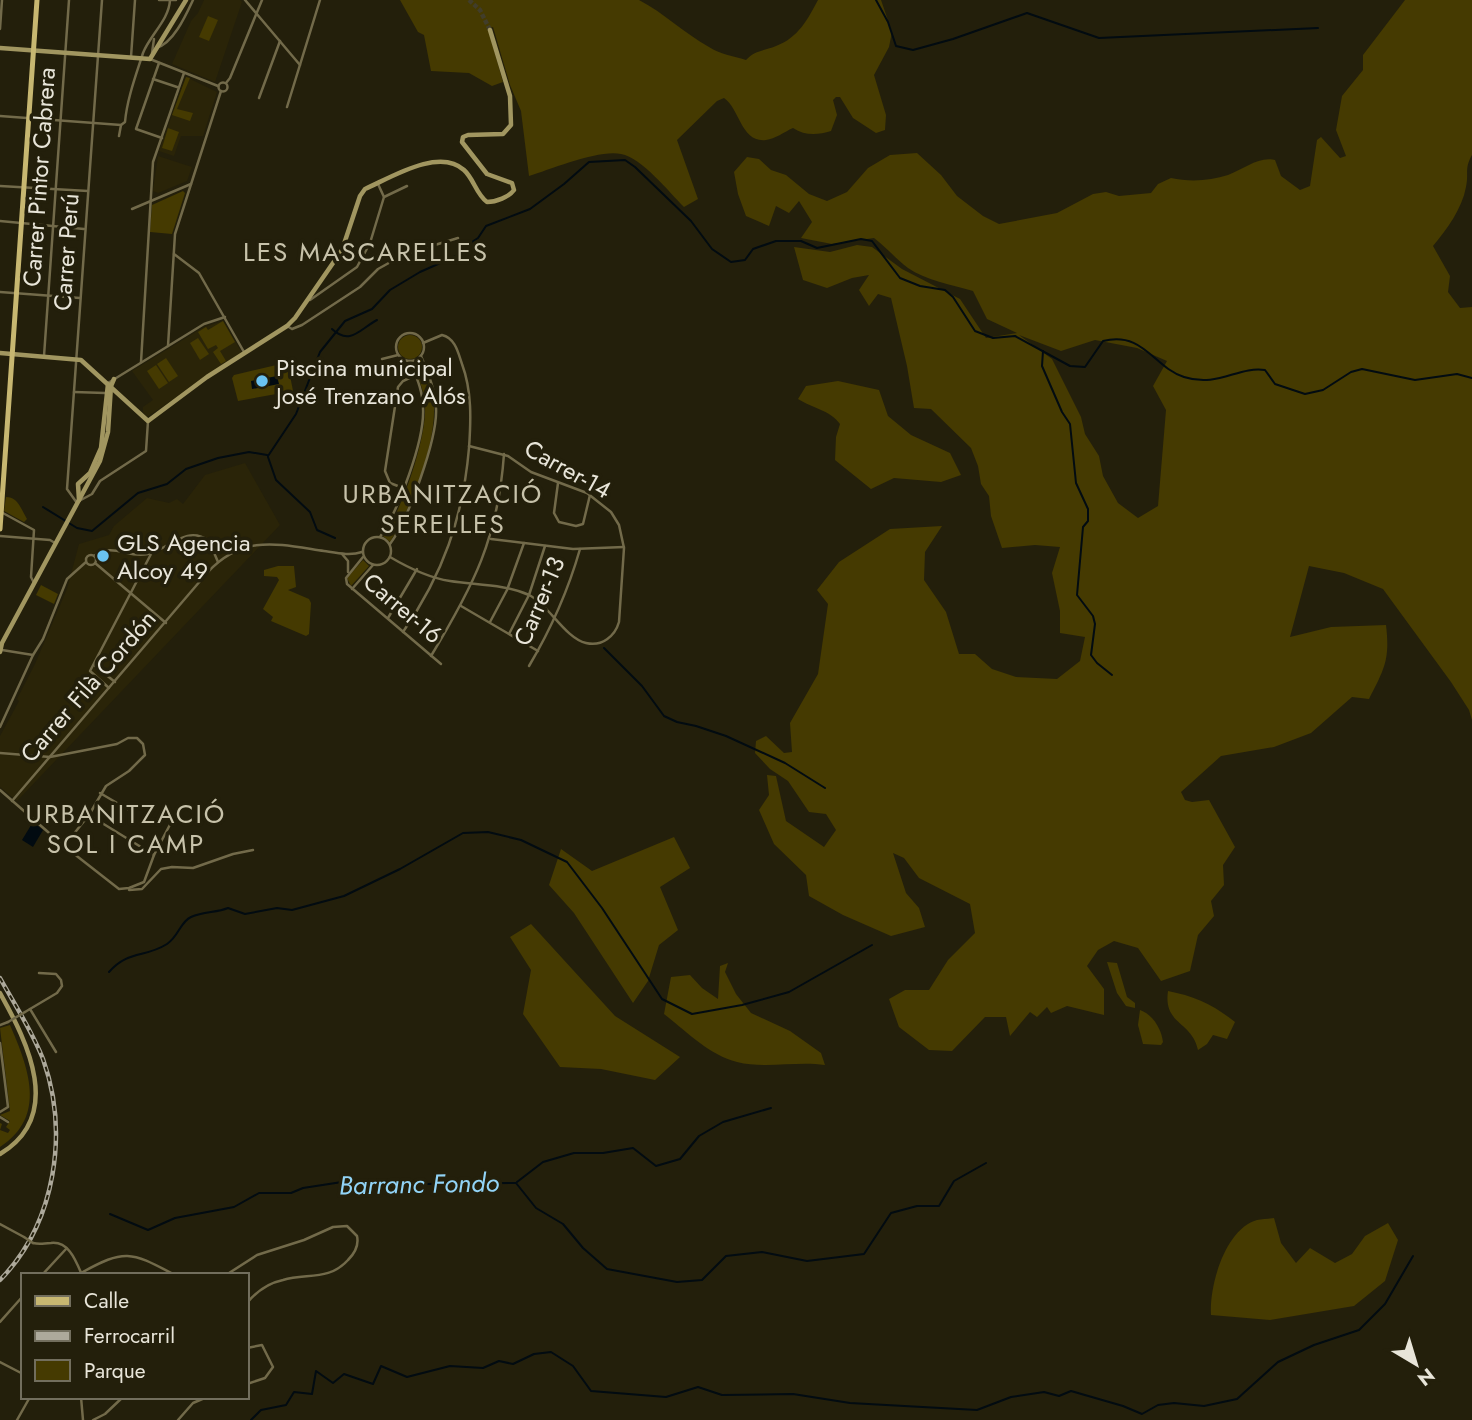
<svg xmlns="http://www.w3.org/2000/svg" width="1472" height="1420" font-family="Jost,sans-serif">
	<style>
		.built { fill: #2a2408 }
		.green { fill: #453a01; fill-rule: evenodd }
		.water { fill: #020b11 }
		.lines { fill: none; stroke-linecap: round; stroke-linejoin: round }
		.stream { stroke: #020b11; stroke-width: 2 }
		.secondary-tunnel { stroke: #413d2a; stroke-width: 4.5; stroke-dasharray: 4.5 2; stroke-linecap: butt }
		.street { stroke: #726a4a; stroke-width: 2.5 }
		.secondary { stroke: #a19660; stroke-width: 4.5 }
		.primary { stroke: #c7b771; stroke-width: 5 }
		.rail-casing { stroke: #ada99b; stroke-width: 4.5 }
		.rail { stroke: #231f0b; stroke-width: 2; stroke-dasharray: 5; stroke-linecap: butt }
		.street-bridge { stroke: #726a4a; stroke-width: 2.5 }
		.poi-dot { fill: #6ac3f1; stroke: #231f0b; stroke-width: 2.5 }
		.labels { text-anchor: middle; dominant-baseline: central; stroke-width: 7; stroke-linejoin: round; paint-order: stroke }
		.street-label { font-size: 24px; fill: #e8e5d9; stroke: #231f0b }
		.poi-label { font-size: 24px; fill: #e8e5d9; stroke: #231f0b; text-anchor: start }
		.neighbourhood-label { font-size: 26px; letter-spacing: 2px; fill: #c7c2aa; stroke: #231f0b }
		.water-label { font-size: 26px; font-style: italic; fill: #92d4f7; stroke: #231f0b }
	</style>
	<rect width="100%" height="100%" fill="#231f0b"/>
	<g class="built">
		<path d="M204,0h36l2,2 -27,80 -43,-18 19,-43 7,-8z"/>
		<path d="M186,77l31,15 -14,44h-22l-7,20 -15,-5z"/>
		<path d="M158,156l34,11 -5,14 -29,12 -5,-2z"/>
		<path d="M223,321l19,32 -95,64 -4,-5v-5l10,-7 -21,-29 72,-44z"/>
		<path d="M245,463l35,62 -263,276 -17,-14v-51l19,-35 -2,-2 18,-35 32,-75 12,-45 30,-9 5,-9 33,-28 22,5 8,-4 6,5 22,-29z"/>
	</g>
	<g class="green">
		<path d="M400,0h239c25,13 45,33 70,47 11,7 24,9 37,13 9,-10 18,-9 30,-14 22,-8 32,-27 42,-46h63l11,32 -3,15 -15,28 12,40 -1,15 -9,3 -23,-15 -13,-21h-4l-3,3 4,15 -6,16c-13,4 -26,5 -38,-3 -9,4 -18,11 -27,12 -25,3 -26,-31 -42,-42l-7,3 -40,39 21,59 -14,8c-15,-15 -42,-49 -63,-53 -21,-5 -70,15 -92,22l-8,-65 -11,-26 -17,-58 -5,2 15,53 -11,4 -23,-13 -38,-2 -7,-36 -6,-3z"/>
		<path d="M1405,0h67v155c-8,14 -3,18 -6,32 -4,22 -19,42 -33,59l17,30 -2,16 12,16 12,-1v413l-3,-10 -18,-28 -68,-93 -39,-16 -35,-7 -19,71 41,-10 55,-2c4,34 -1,43 -17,74l-17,-2 -41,36 -37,14 -53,9 -40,36 4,8 7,2 17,-2 26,47 -12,18 1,20 -13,16 3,15 -16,19 -8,36 -29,10 -23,-33 -24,-7 -16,9 -11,16 17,23v26l-37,-9 -16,7 -4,-6 -10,10 -7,-5 -20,24 -4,-19h-21l-33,34 -23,-1 -30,-23 -10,-28 16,-9h24l19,-30 27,-27 -5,-29 -51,-26 -15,-20 -11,-5 13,40 13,15 6,19 -34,9 -48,-21 -34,-19 -3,-21 -32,-31 -15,-34 10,-15 -2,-20 9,1 10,45 38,26 12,-17 -10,-16 -17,-2 -21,-31 -18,-12 -15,-16 1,-12 10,-5 18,17 8,-1 -2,-29 28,-49 10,-70 -11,-14 22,-28 51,-33 52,-3 -17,26 -1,28 22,32 13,42h16l17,15 24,8 41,2 23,-18 5,-24 -25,-4v-22l-8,-38 8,-26 -25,-2 -33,3 -11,-32 -2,-20 -8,-12 -3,-18 -7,-18 -40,-39 -17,-1 -7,-42 -16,-68 -13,-4 -9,12 -10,-16 10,-15 -17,3 -25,10 -24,-8 -9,-33 36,5 27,-7 15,2 30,22 58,30 26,39 31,-5 -30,-14 -14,-28c-21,-6 -48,-11 -65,-23 -12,-9 -22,-21 -34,-30l-42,6 -31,-6 11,-16 -13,-21 -10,12 -13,-7 -7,20 -23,-10 -8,-22 -4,-22 13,-15 12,2 12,11 15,5 23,19 18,7 20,-9 21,-24 22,-13 27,-2 24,22 16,21 26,20 16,8 58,-11 36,-19 13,-2 13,4 32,-3 7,-9 13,-6c18,4 39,3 57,-3 16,-6 31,-19 47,-15l6,16 19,14 10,-4 7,-46 4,-3 19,21 6,-2 -10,-26 6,-34 21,-26v-15zM1019,335l42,16 34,-11 42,8 30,13 -14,25 13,24 -8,96 -20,12 -20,-15 -15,-27 -4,-20 -14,-22 -4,-17 -29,-58z"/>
		<path d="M208,16l10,4 -9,21 -10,-4z"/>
		<path d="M186,77l4,1 -13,31 16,4 -3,8 -18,-6z"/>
		<path d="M168,128l11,4 -7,19 -10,-3z"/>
		<path d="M183,191l2,2 -13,41 -22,-2 2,-27z"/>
		<path d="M223,321l12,21 -15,9 6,10 -5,3 -8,-12 5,-4 -2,-3 -8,4 -10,-17 8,-5 2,3z"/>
		<circle cx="410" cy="347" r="12"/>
		<path d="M198,338l11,16 -9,6 -10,-17z"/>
		<path d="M166,358l12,18 -9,6 -12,-18z"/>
		<path d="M421,360c6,15 13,31 13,47 1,42 -23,100 -44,135l-7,-6c19,-25 44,-99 42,-130 -1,-15 -6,-29 -13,-42z"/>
		<path d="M285,363l3,2 5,26 -55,10 -6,-23 2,-3z"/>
		<path d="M156,365l12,18 -9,6 -12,-18z"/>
		<path d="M838,381l41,9 9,26 23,19 39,18 11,22 -20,7 -47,-4 -23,11 -36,-29 1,-23 4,-13c-10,-14 -28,-16 -42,-25l8,-13z"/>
		<path d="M6,497c12,0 15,12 21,22l-3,3 -20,-11z"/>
		<path d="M363,560l6,6 -18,20 -4,-8z"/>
		<path d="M278,566h16l2,21 -8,3 21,9 2,4 -2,31 -3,2 -35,-15 2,-4 -10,-8 16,-29 -2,-3 -13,-1v-6z"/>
		<path d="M41,585l17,9 -4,10 -18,-9z"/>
		<path d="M674,837l16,31 -30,19 18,43 -19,15 -11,36 -15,22 -59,-90 -25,-28 12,-36 31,22z"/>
		<path d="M531,924l84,92 65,41 -25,23 -54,-11 -41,-2 -37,-53 8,-44 -21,-33z"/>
		<path d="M1107,962l10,1 10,34 8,6v5l-9,-2 -9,-13z"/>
		<path d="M728,963l-3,9 11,22 15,19 39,18 31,22 4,12c-29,-4 -60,4 -88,-3 -28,-7 -51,-31 -73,-48l7,-37 19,-2 12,13 16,11 2,-33z"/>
		<path d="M1168,991c26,5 46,14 67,31l-8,17 -14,-4 -6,9 -9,6c-6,-29 -35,-25 -30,-59z"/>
		<path d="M1140,1010c13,5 21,18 23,32l-2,3 -18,-1 -5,-19z"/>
		<path d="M10,1025c18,42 38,91 -10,122v-24l2,1 -2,6 8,3 2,-3 -4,-3 4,-6 -10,-6 10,-4 -10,-83z"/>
		<path d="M1274,1218l7,25 15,20 14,-15 25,15 17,-9 13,-18 23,-13 10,17 -13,41 -31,25 -84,14 -59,-5c-2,-29 14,-86 46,-95 5,-1 12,-1 17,-2z"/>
	</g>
	<g class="water">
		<path d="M277,376l2,8 -27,5 -1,-8z"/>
		<path d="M33,822l10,8 -10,17 -11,-7z"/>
	</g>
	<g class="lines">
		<g class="stream">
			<path d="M876,0l12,22 8,24 17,4 40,-11 74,-26 72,25 219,-10"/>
			<path d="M332,329c18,17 28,0 45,-9"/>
			<path d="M1043,351l-1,15 20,46 8,12 6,59 12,26v12l-5,6 -6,68 16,21 2,8 -4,31 6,8 15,12"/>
			<path d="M268,456l28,-42 24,-62 25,-31 27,-12 18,-19 30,-18 36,-16 8,-9 14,-9 8,-12 44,-17 34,-25 25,-22 36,-2 10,7 56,54 21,28 19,13 14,-2 8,-11 23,-8h25l16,7 44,-9 11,2 28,37 20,8 25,4 8,7 22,34 18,7 22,-2 55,30 15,1 18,-26c41,-10 50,26 81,36 34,11 54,-11 81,-7l10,14 30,10 18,-4 28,-18 11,-3 53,11 42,-6 15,4"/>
			<path d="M268,457l8,23 34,32 7,18 18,8"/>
			<path d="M43,507l34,21 15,3 46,-38 29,-9 19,-15 32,-11 31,-6 18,3"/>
			<path d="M604,648l38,38 22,30 13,6 19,4 30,10 59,27 40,25"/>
			<path d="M109,972c19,-22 36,-14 58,-28 12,-8 13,-22 24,-27 13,-6 25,-4 37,-9l17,6 32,-6 15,2 52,-14 56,-27 63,-36 25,-1 33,8 46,22 35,46 60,91 30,15 50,-9 47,-13 83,-47"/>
			<path d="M517,1182l26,-20 31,-9h29l30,-5 23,18 24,-7 19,-23 24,-14 48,-14"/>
			<path d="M110,1214l38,16 27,-12 59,-11 25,-14h32l12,-5 39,-6 48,5 36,-3 90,-1 20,25 27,16 20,24 24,21 70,13 25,-2 24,-24 36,-4 45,9 57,-7 27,-41 26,-7h22l15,-25 32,-18"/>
			<path d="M251,1420l10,-10 25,-5 8,-13 18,2 4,-23 17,12 11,-9 29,10 8,-18 26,11 43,-11 33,2 16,-7 14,3 21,-10 17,-2 22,14 18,25 75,6 32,-10 24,8 71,-1 57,9 127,7 34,-13 33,-5 15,4 12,-5 52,15 19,8 16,-9 16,-2 30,3 33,-7 41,-37 36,-17 45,-15 26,-26 28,-48"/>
		</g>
		<path class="secondary-tunnel" d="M469,0l11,10 10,20"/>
		<g class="street">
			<path d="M159,0h17"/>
			<path d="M245,0l55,65"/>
			<path d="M0,29l2,-29"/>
			<path d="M156,48c17,-4 30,-33 37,-48"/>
			<path d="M152,53l2,-14"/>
			<path d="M131,57l4,-57"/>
			<path d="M150,59l68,27"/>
			<path d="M159,63l-23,66 26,9"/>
			<path d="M153,79l24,8"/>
			<circle cx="223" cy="87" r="4.5"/>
			<path d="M226,83l4,-5 32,-78"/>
			<path d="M259,98l21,-57"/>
			<path d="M287,107l33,-107"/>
			<path d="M0,116l121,9 -2,11"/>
			<path d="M121,125l4,-3c2,-23 11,-47 18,-69 7,-18 26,-33 27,-53"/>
			<path d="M378,184l6,13"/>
			<path d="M0,186l88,5"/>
			<path d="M132,209l59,-25"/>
			<path d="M0,221l84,8"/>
			<path d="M174,254l25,19 45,79"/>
			<path d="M0,292l80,6"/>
			<path d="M310,300l47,-33 13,-24 14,-46 23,-11"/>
			<path d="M287,326l5,3 10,-4 58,-38 18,-18 27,-15 53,-16"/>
			<circle cx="410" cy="347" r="14"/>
			<path d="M168,346l7,-112 46,-143"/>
			<path d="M44,356l25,-356"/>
			<path d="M382,359l16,-4"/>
			<path d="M141,362l12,-200 31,-89"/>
			<path d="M108,383l96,-59 21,-7"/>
			<path d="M74,392l31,1"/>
			<path d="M558,483l-4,30 5,9 17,4 7,-2 7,-29"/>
			<path d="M403,488l-13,-5 -5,-12 13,-84 5,-6 13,-6"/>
			<path d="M79,501l13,-7 8,-13 46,-30 2,-30"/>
			<path d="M77,503l-10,-14 35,-489"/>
			<path d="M1,512l33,18 -3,47 3,6"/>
			<path d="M0,536l50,4 5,3"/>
			<circle cx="377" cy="551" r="14"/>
			<path d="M380,537c18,-26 45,-97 43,-129 0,-17 -7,-32 -13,-47"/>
			<path d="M491,539l82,10 51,-2"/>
			<path d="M390,544c18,-24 48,-106 46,-136 -1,-19 -8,-35 -15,-52"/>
			<path d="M342,554l6,7v11"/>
			<circle cx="91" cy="560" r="5"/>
			<path d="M94,556c19,-14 34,3 54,-2 20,-4 38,-30 61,-13l9,21"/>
			<path d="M363,557l-17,21 1,6 94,80"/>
			<path d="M390,557c17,10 40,21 60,24 25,4 55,3 79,14 20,10 36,43 57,48 16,4 29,-7 33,-21l5,-74 -5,-23 -8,-13 -24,-19 -56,-21 -23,-16 -39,-10"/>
			<path d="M95,563l71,60"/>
			<path d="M352,589l21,-24"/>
			<path d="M461,606l77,45"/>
			<path d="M388,618l29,-49"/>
			<path d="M490,622l17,-32 17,-47"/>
			<path d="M403,632c40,-58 60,-114 66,-184 2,-28 3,-57 -7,-84 -4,-12 -7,-26 -20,-29l-19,8"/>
			<path d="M509,634l20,-39 16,-49"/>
			<path d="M2,650l31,5"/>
			<path d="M431,656c43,-71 67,-118 73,-202"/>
			<path d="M94,665l21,17"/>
			<path d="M529,666c22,-37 39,-75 51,-117"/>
			<path d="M109,688l-19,-17 61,-117"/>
			<path d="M0,727l33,-72 10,-16 24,-60 19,-17"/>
			<path d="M0,753l50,4 67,-13 11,-6h9l6,6 2,11 -16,16 -23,15 -17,29 -25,31"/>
			<path d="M0,790l64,56 55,43 10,-1 15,-6 10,-27 20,-38"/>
			<path d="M100,793l34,20"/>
			<path d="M12,801l195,-228c36,-39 70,-29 117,-22 13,2 26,5 38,1"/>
			<path d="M89,815l65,40"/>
			<path d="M129,890l13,-1 19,-20 11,-2 21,1 40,-14 20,-4"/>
			<path d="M30,1009l27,-16 5,-7 -1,-6 -5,-6 -17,-1"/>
			<path d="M25,1012l5,-3 26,43"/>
			<path d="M0,1025l8,-3"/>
			<path d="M0,1043l8,64 -8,5"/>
			<path d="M0,1117l8,5"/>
			<path d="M0,1224l24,13"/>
			<path d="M33,1243c8,2 11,0 18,0 18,-2 25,18 31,32"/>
			<path d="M81,1273c45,-25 50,-21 94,2"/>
			<path d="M42,1275l24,-26"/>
			<path d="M226,1275l31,-20 47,-15 29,-13 14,-1 10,10c2,9 -2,17 -9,24 -19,21 -41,13 -65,20 -14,3 -27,12 -36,23"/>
			<path d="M0,1322l23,-26"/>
			<path d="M247,1348l15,-3 11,22 -8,11 -18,6"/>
			<path d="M0,1362l23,12"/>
			<path d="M81,1397l2,23"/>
			<path d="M17,1420l13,-23"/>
			<path d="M93,1420l12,-6 18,-17"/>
			<path d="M178,1420l15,-17 14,-6"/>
		</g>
		<g class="secondary">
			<path d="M0,48l150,11 36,-59"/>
			<path d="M0,353l81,7 67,61 59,-44 80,-51 8,-8 47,-68 18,-54 5,-7c25,-11 74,-42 99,-19 10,9 12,24 23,32 9,0 22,-5 27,-12l-2,-7 -25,-9 -25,-32 1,-5 5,-2 35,-1 8,-9 -1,-29 -20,-66"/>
			<path d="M79,500l-1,-16 12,-11 11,-25 7,-64"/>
			<path d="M0,652l2,-9 98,-182 8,-29 3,-46 3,-7"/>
			<path d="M0,993c28,50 64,123 0,161"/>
		</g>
		<path class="primary" d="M0,529l37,-529"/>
		<defs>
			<path id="rail" d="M0,978c15,27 32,53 43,81 26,73 13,164 -43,221"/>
		</defs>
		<use href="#rail" class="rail-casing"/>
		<use href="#rail" class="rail"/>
		<g class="street-bridge">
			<path d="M8,1022l17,-10"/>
			<path d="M24,1237l9,6"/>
		</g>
	</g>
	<g class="poi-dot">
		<circle cx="262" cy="381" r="7"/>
		<circle cx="103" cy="556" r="7"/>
	</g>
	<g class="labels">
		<g class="street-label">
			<text transform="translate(39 177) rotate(-86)">Carrer Pintor Cabrera</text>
			<text transform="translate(66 252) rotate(-86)">Carrer Perú</text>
			<text transform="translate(568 469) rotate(29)">Carrer-14</text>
			<text transform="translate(539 601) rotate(-67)">Carrer-13</text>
			<text transform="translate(403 608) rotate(40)">Carrer-16</text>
			<text transform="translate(88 686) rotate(-49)">Carrer Filà Cordón</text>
		</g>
		<g class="poi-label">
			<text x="276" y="367">Piscina municipal<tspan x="276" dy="28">José Trenzano Alós</tspan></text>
			<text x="117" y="542">GLS Agencia<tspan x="117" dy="28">Alcoy 49</tspan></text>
		</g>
		<g class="neighbourhood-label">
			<text x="366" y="252">LES MASCARELLES</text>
			<text x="443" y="494">URBANITZACIÓ<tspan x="443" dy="30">SERELLES</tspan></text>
			<text x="126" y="814">URBANITZACIÓ<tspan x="126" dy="30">SOL I CAMP</tspan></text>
		</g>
		<g class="water-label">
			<text transform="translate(419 1184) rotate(-1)">Barranc Fondo</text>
		</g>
	</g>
	<rect x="21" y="1273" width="228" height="126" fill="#231f0b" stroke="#726e5d" stroke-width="2"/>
	<rect x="35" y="1296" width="35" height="10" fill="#c7b771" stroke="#726e5d" stroke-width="2"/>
	<text x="84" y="1308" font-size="21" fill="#e8e5d9">Calle</text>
	<rect x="35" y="1331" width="35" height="10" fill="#ada99b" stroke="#726e5d" stroke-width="2"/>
	<text x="84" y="1343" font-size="21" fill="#e8e5d9">Ferrocarril</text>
	<rect x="35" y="1360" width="35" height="21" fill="#453a01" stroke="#726e5d" stroke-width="2"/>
	<text x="84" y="1378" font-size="21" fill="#e8e5d9">Parque</text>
	<g transform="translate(1416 1364) rotate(142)" stroke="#231f0b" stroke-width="5" paint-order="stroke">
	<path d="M0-5L12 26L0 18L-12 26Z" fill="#e8e5d9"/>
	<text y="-10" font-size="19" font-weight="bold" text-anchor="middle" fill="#e8e5d9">N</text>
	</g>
</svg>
